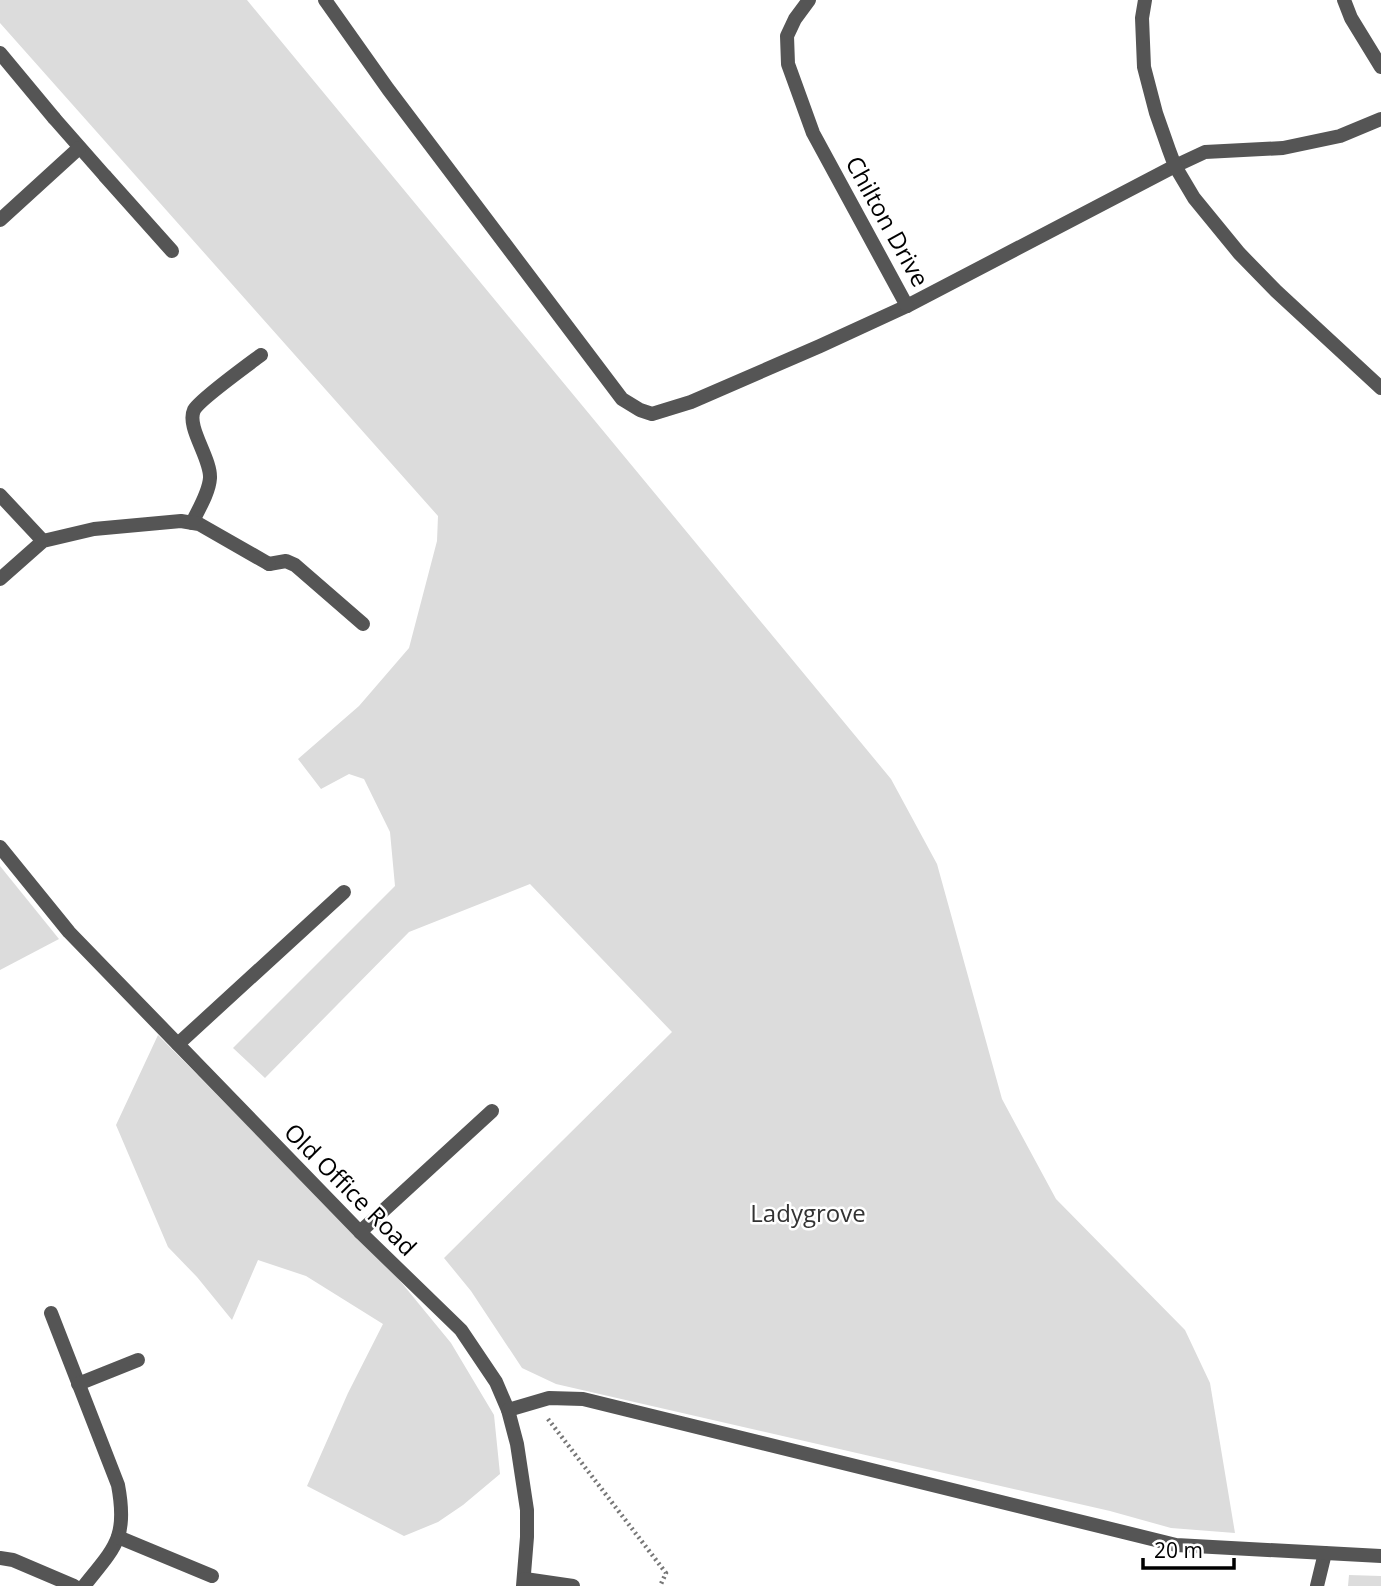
<svg xmlns="http://www.w3.org/2000/svg" width="1381" height="1586" font-family="'Open Sans',sans-serif">
	<style>
		.green { fill: #dcdcdc }
		.lines { fill: none; stroke-linecap: round; stroke-linejoin: round }
		.path { stroke: #777; stroke-width: 4.5; stroke-dasharray: 2 3.5; stroke-linecap: butt }
		.service { stroke: #555; stroke-width: 14 }
		.minor { stroke: #555; stroke-width: 14 }
		.labels { text-anchor: middle; dominant-baseline: central; stroke-width: 5; stroke-linejoin: round; paint-order: stroke }
		.street-label { font-size: 24px; fill: #000; stroke: #fff }
		.park-label { font-size: 24px; fill: #333; stroke: #fff }
	</style>
	<rect width="100%" height="100%" fill="#fff"/>
	<g class="green">
		<path d="M0,0h247l644,779 46,85 65,235 54,100 129,131 25,53 25,150 -64,-5 -61,-17 -554,-127 -34,-16 -51,-77 -27,-33 228,-226 -142,-148 -121,48 -144,146 -32,-30 162,-162 -5,-54 -26,-53 -15,-5 -28,15 -23,-30 61,-53 50,-58 28,-107 1,-25 -438,-493z"/>
		<path d="M0,866l59,73 -59,31z"/>
		<path d="M158,1035l238,241 55,67 43,72 6,59 -37,31 -25,17 -34,14 -97,-50 41,-93 35,-69 -77,-48 -48,-16 -26,60 -35,-43 -29,-30 -52,-122z"/>
		<path d="M1349,1575l32,1v10h-33z"/>
	</g>
	<g class="lines">
		<path class="path" d="M548,1419l118,154 -6,13"/>
		<g class="service">
			<path d="M0,53l54,65"/>
			<path d="M105,176l67,75"/>
			<path d="M192,523c6,-13 17,-30 18,-45 1,-20 -24,-51 -16,-68 5,-10 55,-46 67,-55"/>
			<path d="M269,564l17,-3 9,4 68,59"/>
			<path d="M178,1044l166,-152"/>
			<path d="M360,1232l132,-121"/>
			<path d="M1317,1586l8,-33"/>
		</g>
		<g class="minor">
			<path d="M325,0l63,89 234,310 18,11 12,4 39,-12 129,-56 87,-40 268,-140 30,-14 78,-4 57,-12 41,-17"/>
			<path d="M809,0l-14,19 -8,17 1,28 25,69 94,173"/>
			<path d="M1145,0l-3,18 2,49 12,46 13,37 6,16 19,32 45,55 37,38 105,97"/>
			<path d="M1344,0l7,18 30,49"/>
			<path d="M54,118l51,58"/>
			<path d="M0,220l79,-72"/>
			<path d="M0,495l43,46"/>
			<path d="M0,579l43,-38 51,-12 87,-8 18,3 70,40"/>
			<path d="M0,847l69,85 291,300 101,98 35,52 12,28 9,34 10,66v27l-4,49"/>
			<path d="M51,1313l67,172c10,53 -3,62 -34,101"/>
			<path d="M78,1384l60,-24"/>
			<path d="M508,1410l41,-12 34,1 593,146 205,11"/>
			<path d="M118,1537l94,39"/>
			<path d="M0,1558l13,2 61,26"/>
			<path d="M525,1579l48,7"/>
		</g>
	</g>
	<g class="labels">
		<g class="street-label">
			<text transform="translate(888 221) rotate(61)">Chilton Drive</text>
			<text transform="translate(351 1189) rotate(45)">Old Office Road</text>
		</g>
		<g class="park-label">
			<text x="808" y="1212">Ladygrove</text>
		</g>
	</g>
	<path d="M1143 1558v10h91v-10" fill="none" stroke="#000000" stroke-width="3.5"/>
	<text x="1154" y="1558" font-size="21" fill="#000000" stroke="#ffffff" stroke-width="5" paint-order="stroke">20 m</text>
</svg>
